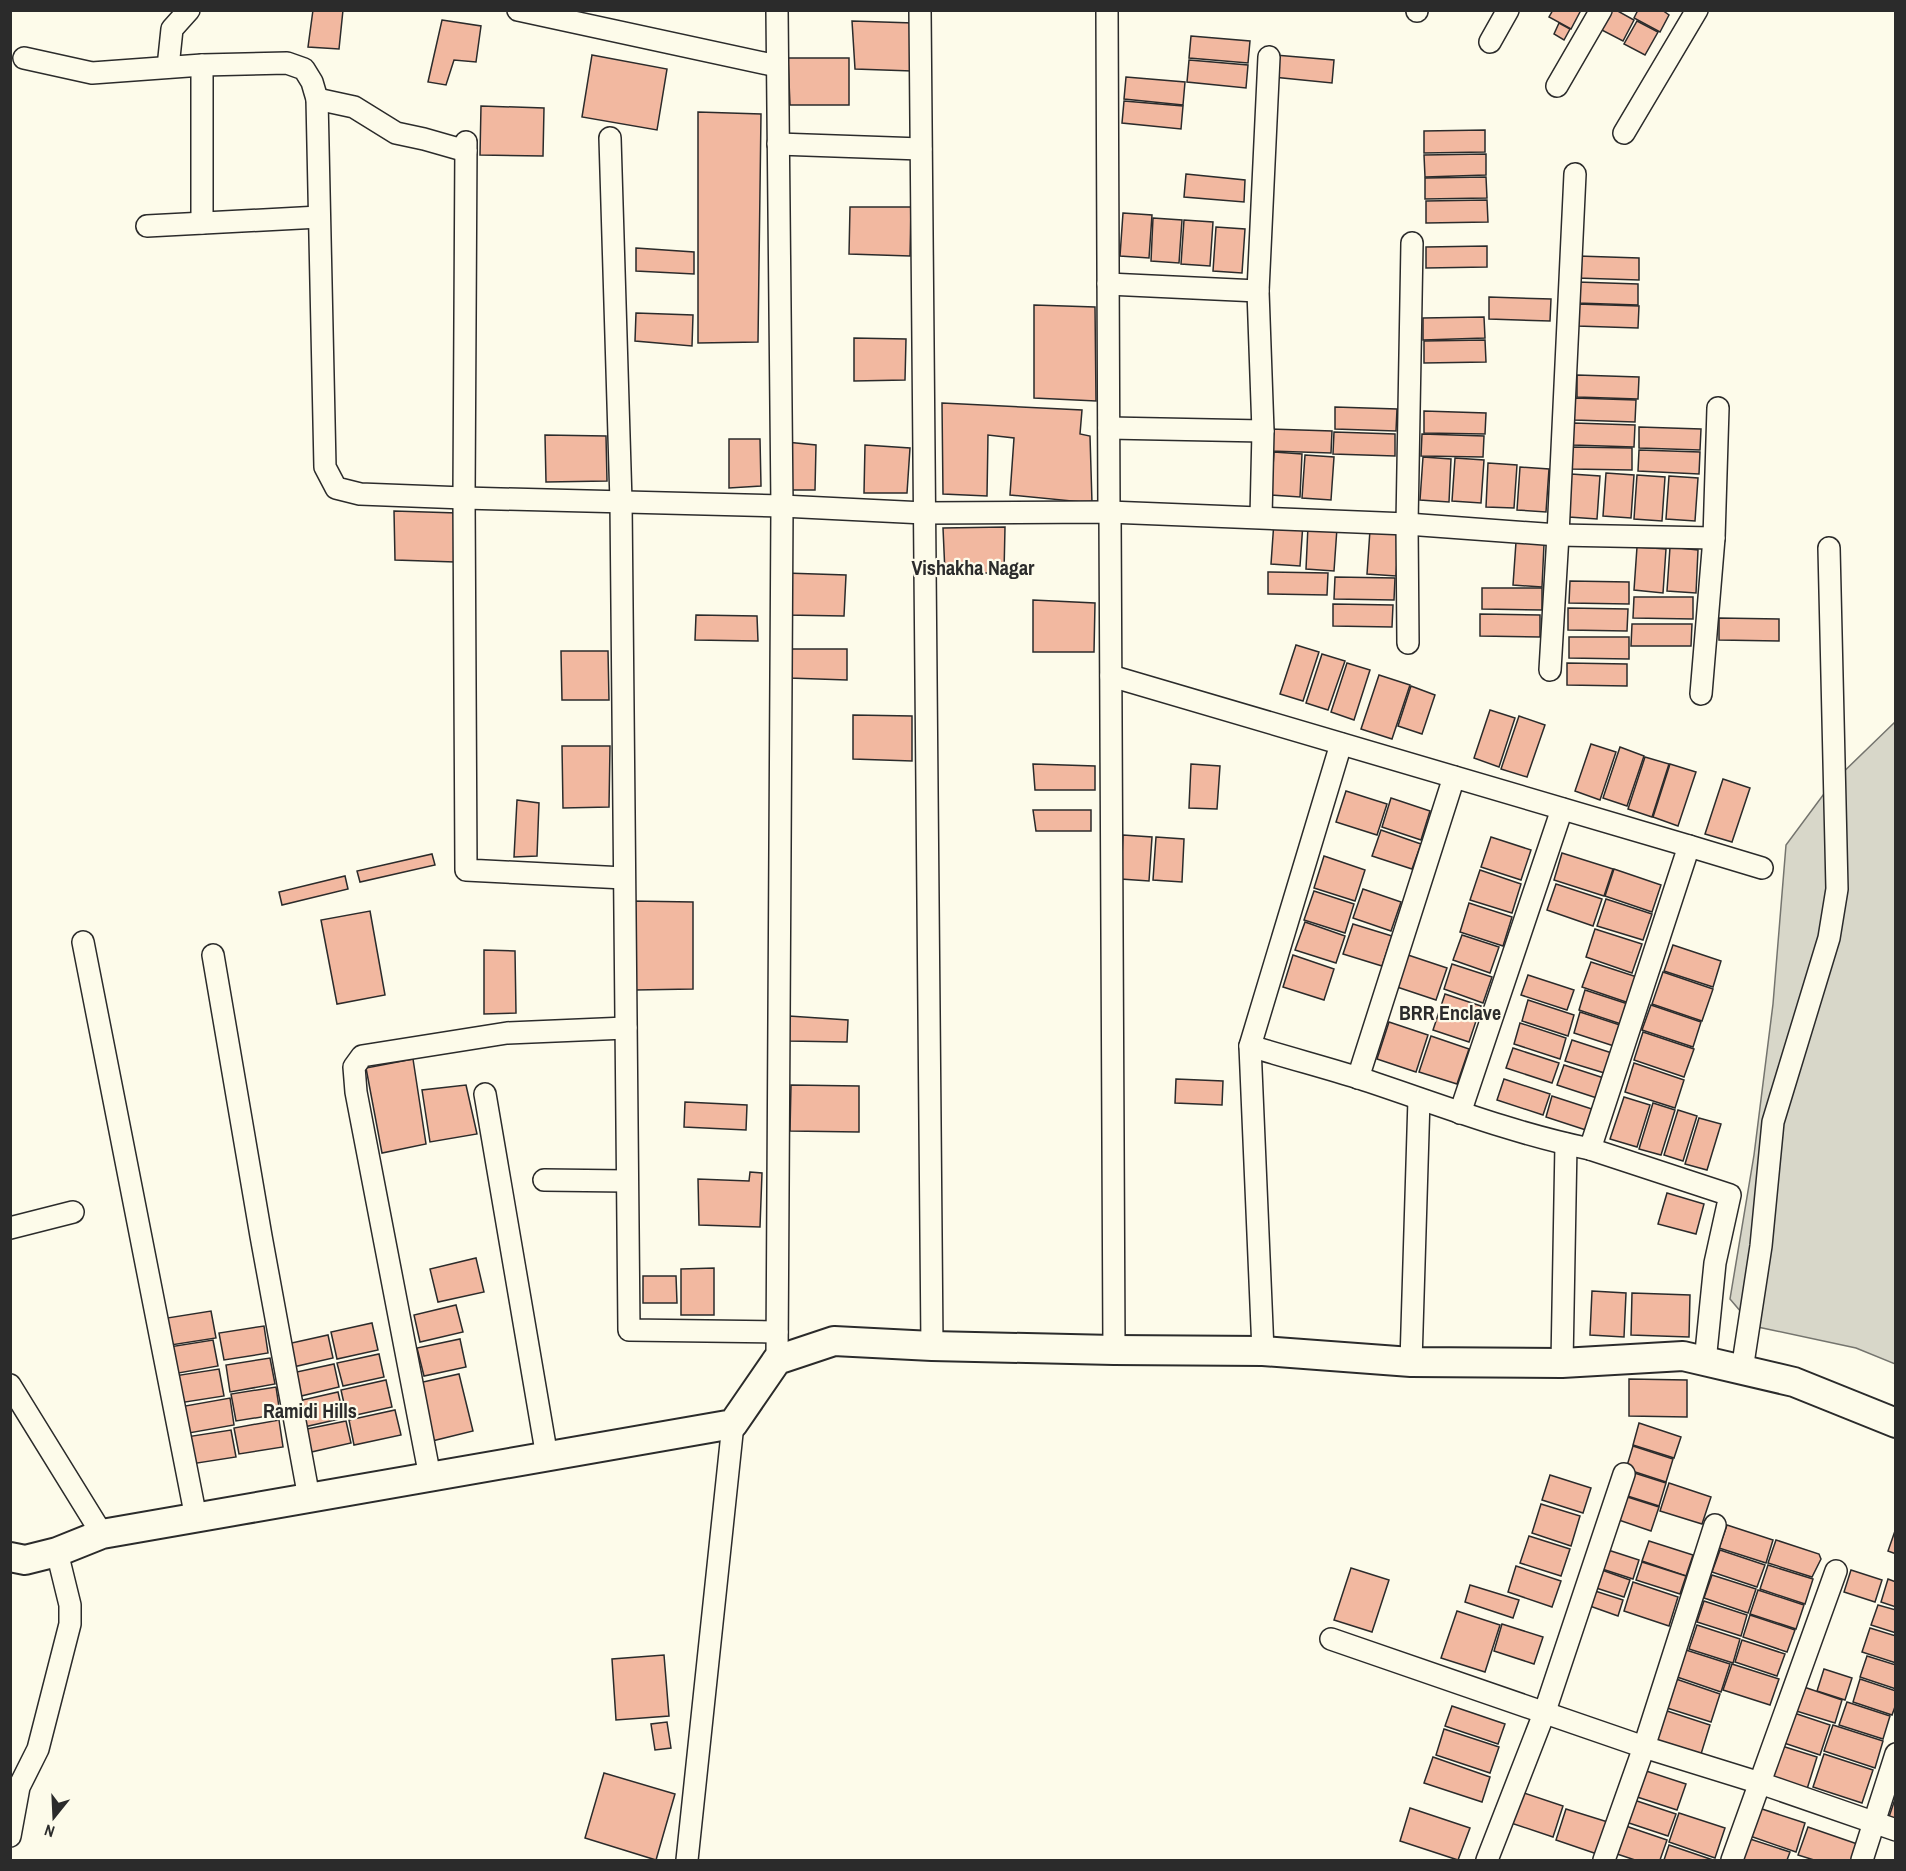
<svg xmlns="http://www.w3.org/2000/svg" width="1906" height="1871" font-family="'Archivo Narrow',sans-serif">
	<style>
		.water { fill: #d8d7c9; stroke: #74746e; stroke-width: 1.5 }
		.building { fill: #f2b8a0; stroke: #2b2b2b; stroke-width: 1.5 }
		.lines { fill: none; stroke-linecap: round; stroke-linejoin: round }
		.street-casing { stroke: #2b2b2b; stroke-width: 24 }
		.secondary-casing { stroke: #2b2b2b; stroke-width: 32 }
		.street { stroke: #fdfbea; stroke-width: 21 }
		.secondary { stroke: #fdfbea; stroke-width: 28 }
		.labels { text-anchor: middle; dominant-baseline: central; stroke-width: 4.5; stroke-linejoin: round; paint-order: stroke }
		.neighbourhood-label { font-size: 20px; font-weight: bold; fill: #2b2b2b; stroke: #fdfbea }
	</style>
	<rect width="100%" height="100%" fill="#fdfbea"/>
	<path class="water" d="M1895,722v642l-39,-16 -103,-22 -23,-27 24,-144 19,-151 13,-159 46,-62z"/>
	<g class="building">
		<path d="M313,10h30l-4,39 -31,-2z"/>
		<path d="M1553,10h28l-10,19 -22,-12z"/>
		<path d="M1602,10h14l18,10 -11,21 -29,-15z"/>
		<path d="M1638,10h24l7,5 -9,17 -26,-14z"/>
		<path d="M442,20l39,6 -5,36 -22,-2 -8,25 -18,-3z"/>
		<path d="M852,21l61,2 -1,48 -57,-2z"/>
		<path d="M1637,21l21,11 -13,23 -21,-11z"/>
		<path d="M1559,23l11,6 -6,11 -10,-6z"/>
		<path d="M1191,36l59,5 -2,22 -59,-5z"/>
		<path d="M592,55l75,14 -10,61 -75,-13z"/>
		<path d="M1275,55l59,5 -2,23 -59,-6z"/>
		<path d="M788,58h61v47h-59z"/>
		<path d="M1189,60l59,5 -2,23 -59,-6z"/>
		<path d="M1126,77l59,5 -2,23 -59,-6z"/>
		<path d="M1124,101l59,5 -2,23 -59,-6z"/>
		<path d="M481,106l63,2 -1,48 -63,-1z"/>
		<path d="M698,112l63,2 -3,228 -60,1z"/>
		<path d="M1485,130v22l-61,1v-22z"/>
		<path d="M1486,154v21l-61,2 -1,-22z"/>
		<path d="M1186,174l59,6 -1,22 -60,-5z"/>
		<path d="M1486,177l1,21 -62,1v-21z"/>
		<path d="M1487,200l1,22 -62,1v-22z"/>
		<path d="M850,207h61l-1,49 -61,-2z"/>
		<path d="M1123,213l29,2 -3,43 -29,-2z"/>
		<path d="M1153,218l29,2 -3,43 -28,-2z"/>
		<path d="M1184,220l29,2 -3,44 -29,-2z"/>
		<path d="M1216,227l29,2 -3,44 -29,-2z"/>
		<path d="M1487,246v21l-61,1v-21z"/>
		<path d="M636,248l58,4v22l-58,-3z"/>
		<path d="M1578,256l61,2v22l-62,-2z"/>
		<path d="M1577,282l61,2v21l-61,-2z"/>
		<path d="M1489,297l62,2 -1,22 -61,-2z"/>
		<path d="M1577,304l62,2 -1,22 -61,-2z"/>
		<path d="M1034,305l61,2 1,94 -62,-3z"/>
		<path d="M636,313l57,2 -1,31 -57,-5z"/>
		<path d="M1484,317l1,21 -62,2v-22z"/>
		<path d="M854,338l52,1 -1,41 -51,1z"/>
		<path d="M1485,340l1,22 -62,1v-22z"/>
		<path d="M1577,375l62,2 -1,22 -61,-2z"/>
		<path d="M1574,398l62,2 -1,22 -61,-2z"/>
		<path d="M942,403l140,7 -2,24 10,2 2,67 -82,-8 4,-57 -26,-3 -1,61 -44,-2z"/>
		<path d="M1335,407l62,2 -1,22 -61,-2z"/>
		<path d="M1424,411l62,2 -1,21 -61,-1z"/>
		<path d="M1573,423l62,2 -1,22 -62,-2z"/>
		<path d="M1639,427l62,2 -1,21 -61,-2z"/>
		<path d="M1270,429l62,2 -1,22 -61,-2z"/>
		<path d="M1334,432l61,2v22l-62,-2z"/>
		<path d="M1422,434l62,2 -1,21 -62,-1z"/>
		<path d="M545,435l61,1 1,45 -61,1z"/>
		<path d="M729,439h31l1,47 -32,2z"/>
		<path d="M786,442l30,3 -1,45h-28z"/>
		<path d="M865,445l45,3 -3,45h-43z"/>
		<path d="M1571,447l61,1v22l-62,-1z"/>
		<path d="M1639,450l61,2 -1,22 -61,-3z"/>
		<path d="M1274,452l28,2 -2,43 -29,-2z"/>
		<path d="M1305,455l29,2 -3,43 -29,-2z"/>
		<path d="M1423,457l28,2 -2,43 -29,-2z"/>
		<path d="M1455,458l29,2 -3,43 -29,-2z"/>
		<path d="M1488,463l29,2 -3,43 -28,-1z"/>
		<path d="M1520,467l29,2 -3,43 -29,-2z"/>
		<path d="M1606,473l28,2 -3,43 -28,-2z"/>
		<path d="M1571,474l29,2 -3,43 -28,-2z"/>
		<path d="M1637,475l28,2 -3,44 -28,-2z"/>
		<path d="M1669,476l29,2 -3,43 -29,-2z"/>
		<path d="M394,511l63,2 -2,49 -60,-2z"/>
		<path d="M1274,521l29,2 -3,43 -29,-2z"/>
		<path d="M1308,526l29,2 -3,43 -28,-2z"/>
		<path d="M1005,527l-1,46h-59l-2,-45z"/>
		<path d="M1370,530l29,3 -3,43 -29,-2z"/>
		<path d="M1516,542l28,2 -2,43 -29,-2z"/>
		<path d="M1637,547l29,2 -3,44 -29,-3z"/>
		<path d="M1670,547l28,3 -2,43 -29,-2z"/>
		<path d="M1268,572l60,1 -1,22 -59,-1z"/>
		<path d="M785,573l61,2 -2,41 -59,-1z"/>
		<path d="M1335,577l60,1 -1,22 -60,-1z"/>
		<path d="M1570,581l59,1v22l-60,-1z"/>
		<path d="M1482,588h60v22l-60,-1z"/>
		<path d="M1634,597h59v22l-60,-1z"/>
		<path d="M1033,600l62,3 -1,49h-61z"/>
		<path d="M1333,604l60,1 -1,22 -59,-1z"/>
		<path d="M1568,608l60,1 -1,22 -59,-1z"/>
		<path d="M1480,614l60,1v22l-60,-1z"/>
		<path d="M696,615l61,1 1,25 -63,-1z"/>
		<path d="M1719,618l60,1v22l-60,-1z"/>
		<path d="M1632,624h60l-1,22h-60z"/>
		<path d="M1569,637h60v22l-60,-1z"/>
		<path d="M1296,645l23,7 -16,49 -23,-7z"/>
		<path d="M791,649h56v31l-58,-2z"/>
		<path d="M561,651h47l1,49h-47z"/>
		<path d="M1322,654l23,7 -17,49 -22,-7z"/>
		<path d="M1347,663l23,7 -16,50 -23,-8z"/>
		<path d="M1567,663l60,1v22l-60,-1z"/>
		<path d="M1379,675l31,10 -18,54 -31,-10z"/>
		<path d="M1411,686l24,9 -13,39 -24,-8z"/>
		<path d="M1490,710l25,8 -16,49 -25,-9z"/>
		<path d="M853,715l59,1v45l-59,-2z"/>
		<path d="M1519,716l26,9 -18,52 -26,-8z"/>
		<path d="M1591,744l25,8 -16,48 -25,-9z"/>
		<path d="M562,746h48l-1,61 -46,1z"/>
		<path d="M1620,747l24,9 -17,50 -24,-8z"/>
		<path d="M1645,757l24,7 -17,53 -24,-8z"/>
		<path d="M1033,764l62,2v24h-60z"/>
		<path d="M1191,764l29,2 -3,43 -28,-1z"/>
		<path d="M1670,764l26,8 -18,54 -25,-9z"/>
		<path d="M1723,779l27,9 -18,54 -27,-8z"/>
		<path d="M1346,791l41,13 -10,31 -41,-13z"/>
		<path d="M1391,798l39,13 -9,29 -39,-13z"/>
		<path d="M517,800l22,3 -2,53 -23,1z"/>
		<path d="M1033,810h58v21h-55z"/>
		<path d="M1381,830l40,14 -9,25 -40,-13z"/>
		<path d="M1123,835l29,2 -3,44 -28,-2z"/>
		<path d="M1156,837l28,2 -2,43 -29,-2z"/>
		<path d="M1491,837l40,13 -10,30 -40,-13z"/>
		<path d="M1562,853l51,16 -9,27 -50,-16z"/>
		<path d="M432,854l3,11 -75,17 -3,-11z"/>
		<path d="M1324,856l41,14 -10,31 -41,-13z"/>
		<path d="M1614,869l47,16 -9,27 -47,-16z"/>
		<path d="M1480,870l41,14 -9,29 -42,-13z"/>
		<path d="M345,876l3,13 -66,16 -3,-13z"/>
		<path d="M1556,884l46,15 -9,27 -46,-16z"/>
		<path d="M1363,889l38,13 -10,29 -38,-13z"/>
		<path d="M1314,891l40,13 -9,29 -41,-13z"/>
		<path d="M1606,899l46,15 -9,26 -46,-14z"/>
		<path d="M631,901l62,1v87l-58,1z"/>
		<path d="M1469,903l43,14 -9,29 -43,-14z"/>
		<path d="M370,911l15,84 -48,9 -16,-84z"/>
		<path d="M1305,922l40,14 -9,27 -41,-13z"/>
		<path d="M1353,924l39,12 -10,30 -39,-12z"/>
		<path d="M1595,929l47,15 -10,29 -46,-16z"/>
		<path d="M1462,935l37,12 -9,26 -37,-13z"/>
		<path d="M1673,945l48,16 -8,26 -49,-16z"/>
		<path d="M484,950l31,1 1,62 -32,1z"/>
		<path d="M1293,955l41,14 -10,31 -41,-13z"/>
		<path d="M1408,955l39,13 -11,32 -39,-13z"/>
		<path d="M1591,962l49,16 -8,26 -50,-17z"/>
		<path d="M1452,964l40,13 -9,26 -39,-14z"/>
		<path d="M1663,972l50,17 -11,32 -50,-17z"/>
		<path d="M1528,975l46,15 -7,20 -46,-15z"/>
		<path d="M1585,990l46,15 -7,20 -45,-15z"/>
		<path d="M1445,994l36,12 -12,36 -36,-12z"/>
		<path d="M1528,1000l46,15 -6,21 -46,-15z"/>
		<path d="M1651,1005l50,17 -8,25 -51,-17z"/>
		<path d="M1580,1012l46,15 -6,21 -46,-15z"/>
		<path d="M789,1016l59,4 -1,22 -59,-1z"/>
		<path d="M1389,1022l39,13 -12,37 -39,-13z"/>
		<path d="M1520,1023l46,15 -6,21 -46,-15z"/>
		<path d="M1643,1032l51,17 -10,28 -50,-17z"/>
		<path d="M1431,1036l38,13 -12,35 -38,-12z"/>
		<path d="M1572,1040l46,15 -7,20 -46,-14z"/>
		<path d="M1513,1048l46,15 -7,20 -46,-15z"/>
		<path d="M413,1059l13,85 -44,9 -16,-85z"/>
		<path d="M1634,1063l50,17 -9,28 -50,-16z"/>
		<path d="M1564,1065l46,15 -7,20 -46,-15z"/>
		<path d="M1176,1079l47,2 -1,24 -47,-2z"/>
		<path d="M1504,1079l46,15 -7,21 -46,-15z"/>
		<path d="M466,1085l11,49 -47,8 -8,-52z"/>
		<path d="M791,1085l68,1v46l-69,-1z"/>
		<path d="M1552,1096l46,15 -6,21 -46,-15z"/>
		<path d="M1624,1097l26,8 -13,42 -27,-8z"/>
		<path d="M685,1102l62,3 -1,25 -62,-3z"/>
		<path d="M1653,1103l22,7 -14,45 -22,-6z"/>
		<path d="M1678,1110l19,6 -14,45 -19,-6z"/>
		<path d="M1699,1118l22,6 -14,46 -22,-6z"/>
		<path d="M750,1172l12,1 -2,54 -61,-2 -1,-46 51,2z"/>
		<path d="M1667,1193l37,11 -8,30 -38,-10z"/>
		<path d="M476,1258l8,34 -46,10 -8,-33z"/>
		<path d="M714,1268v47h-33v-46z"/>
		<path d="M643,1276h33l1,27h-34z"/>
		<path d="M1592,1291l34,2 -2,44 -34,-2z"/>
		<path d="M1632,1293l58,2 -1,42 -58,-2z"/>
		<path d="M456,1305l7,27 -43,10 -6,-27z"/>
		<path d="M211,1311l5,27 -45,7 -4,-27z"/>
		<path d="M372,1323l6,27 -41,9 -6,-27z"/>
		<path d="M264,1326l4,27 -44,7 -5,-27z"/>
		<path d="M328,1335l5,23 -40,9 -6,-23z"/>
		<path d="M460,1339l6,28 -42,9 -7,-28z"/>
		<path d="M213,1340l5,26 -45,8 -4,-27z"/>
		<path d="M379,1354l5,23 -41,9 -6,-23z"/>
		<path d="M270,1358l5,26 -45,8 -4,-27z"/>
		<path d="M334,1364l5,23 -42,10 -5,-24z"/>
		<path d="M219,1369l5,27 -45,7 -5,-27z"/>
		<path d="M459,1374l14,57 -45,11 -14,-58z"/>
		<path d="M1629,1379l58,1v37l-58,-1z"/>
		<path d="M386,1380l6,27 -45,10 -6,-27z"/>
		<path d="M276,1387l4,27 -44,7 -5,-27z"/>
		<path d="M338,1392l6,26 -40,9 -6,-26z"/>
		<path d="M230,1398l4,27 -45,8 -4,-27z"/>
		<path d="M395,1410l6,25 -47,10 -5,-25z"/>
		<path d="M279,1420l4,27 -44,7 -5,-26z"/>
		<path d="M346,1421l5,22 -44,10 -5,-23z"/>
		<path d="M1639,1423l42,14 -7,21 -41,-13z"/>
		<path d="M231,1430l5,27 -45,7 -5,-27z"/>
		<path d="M1633,1446l40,13 -7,23 -40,-13z"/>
		<path d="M1625,1470l41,13 -7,23 -41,-13z"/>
		<path d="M1550,1475l41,13 -8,25 -41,-13z"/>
		<path d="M1669,1483l42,14 -9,27 -42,-13z"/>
		<path d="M1618,1494l41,13 -8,24 -41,-14z"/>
		<path d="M1541,1504l39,12 -9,30 -39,-13z"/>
		<path d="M1727,1525l46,15 -7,23 -47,-15z"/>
		<path d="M1896,1528v26l-8,-3z"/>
		<path d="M1529,1536l41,13 -9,27 -41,-13z"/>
		<path d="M1776,1540l43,14 2,5 -9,18 -44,-14z"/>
		<path d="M1649,1541l44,14 -7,21 -44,-15z"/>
		<path d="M1605,1549l34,11 -6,19 -34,-11z"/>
		<path d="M1720,1550l45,15 -8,22 -45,-15z"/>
		<path d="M1642,1562l44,14 -6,18 -44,-14z"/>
		<path d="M1768,1565l45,14 -8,25 -45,-15z"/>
		<path d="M1516,1566l45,15 -9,26 -44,-15z"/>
		<path d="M1351,1568l38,12 -17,52 -38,-12z"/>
		<path d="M1599,1569l31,11 -6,17 -31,-10z"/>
		<path d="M1851,1570l31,10 -7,22 -31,-10z"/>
		<path d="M1712,1575l44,14 -8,24 -44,-15z"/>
		<path d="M1888,1579l8,3v25l-15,-5z"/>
		<path d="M1633,1582l45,15 -9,29 -45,-15z"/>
		<path d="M1470,1585l49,15 -6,18 -48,-16z"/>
		<path d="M1592,1590l31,10 -5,16 -31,-11z"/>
		<path d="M1758,1590l46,15 -8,24 -46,-15z"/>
		<path d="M1704,1601l43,14 -6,21 -44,-14z"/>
		<path d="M1878,1605l18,5v23l-25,-8z"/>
		<path d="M1457,1611l43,14 -15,47 -44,-14z"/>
		<path d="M1750,1615l45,15 -8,22 -44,-15z"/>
		<path d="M1502,1624l41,13 -9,27 -40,-13z"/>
		<path d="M1697,1625l43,14 -7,24 -44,-14z"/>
		<path d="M1870,1628l26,8v27l-34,-11z"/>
		<path d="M1742,1640l43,14 -8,22 -42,-14z"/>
		<path d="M1686,1650l44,14 -9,28 -44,-15z"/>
		<path d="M664,1655l5,61 -53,4 -4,-61z"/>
		<path d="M1867,1656l29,9v24l-36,-12z"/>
		<path d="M1732,1664l47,15 -9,26 -47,-15z"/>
		<path d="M1824,1669l28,9 -7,22 -28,-9z"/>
		<path d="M1676,1679l44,15 -9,28 -44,-14z"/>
		<path d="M1860,1679l36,12v13l-4,11 -39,-13z"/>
		<path d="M1801,1686l41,14 -7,23 -42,-13z"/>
		<path d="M1847,1702l43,14 -7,23 -44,-14z"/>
		<path d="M1452,1706l53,18 -7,20 -53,-18z"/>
		<path d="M1664,1710l46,15 -9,29 -47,-15z"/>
		<path d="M1791,1712l39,13 -10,30 -39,-13z"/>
		<path d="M667,1722l4,26 -16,2 -4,-26z"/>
		<path d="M1833,1725l50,16 -8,27 -51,-17z"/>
		<path d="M1444,1729l55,18 -9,26 -54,-18z"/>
		<path d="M1782,1746l35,11 -10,32 -36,-11z"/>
		<path d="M1824,1754l49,16 -11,33 -49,-16z"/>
		<path d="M1433,1757l57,20 -8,25 -58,-19z"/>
		<path d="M1637,1768l49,16 -9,26 -49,-16z"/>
		<path d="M604,1773l71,21 -19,66 -71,-22z"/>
		<path d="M1518,1791l45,15 -10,31 -45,-15z"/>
		<path d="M1896,1796v26l-8,-2z"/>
		<path d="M1628,1798l48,16 -8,22 -48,-16z"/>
		<path d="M1410,1808l60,20 -12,32 -58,-19z"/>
		<path d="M1759,1808l46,15 -9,29 -46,-16z"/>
		<path d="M1566,1809l45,14 -11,32 -44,-15z"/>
		<path d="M1679,1813l46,15 -10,30 -46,-16z"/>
		<path d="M1620,1824l47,16 -7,20h-25l-24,-8z"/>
		<path d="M1808,1827l58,20 -5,13h-47l-16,-5z"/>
		<path d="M1747,1838l43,14 -3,8h-48z"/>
		<path d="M1669,1845l44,15h-49z"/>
	</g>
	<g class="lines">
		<defs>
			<g id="street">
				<path d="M518,10l259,56"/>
				<path d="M777,10l5,496 -5,854"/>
				<path d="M920,10l12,1336"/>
				<path d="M1107,10l2,502"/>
				<path d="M1417,11v-1"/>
				<path d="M1490,42l18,-32"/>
				<path d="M24,58l68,15 110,-8 85,-2 17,6 8,13 5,17 8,368 11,21 24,6 104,4 318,8 142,7 185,-1 298,12 151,11 156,3"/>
				<path d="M202,65v158"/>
				<path d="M168,67l4,-38 17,-19"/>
				<path d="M1557,86l44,-76"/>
				<path d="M317,99l37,8 42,26 28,6 42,12"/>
				<path d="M1624,133l73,-123"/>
				<path d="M610,138l11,364 8,828 148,2"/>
				<path d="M466,142l-2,356 2,372 158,8"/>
				<path d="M778,144l143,5"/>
				<path d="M147,226l172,-9"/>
				<path d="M1108,284l150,7"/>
				<path d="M1109,428l154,3"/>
				<path d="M1110,513l4,837"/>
				<path d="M1261,517l2,-86 -5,-140 11,-234"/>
				<path d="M1408,643l-1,-119 5,-281"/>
				<path d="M1550,670l8,-135 17,-361"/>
				<path d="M1111,676l578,170 -99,303"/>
				<path d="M1701,694l13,-156 4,-130"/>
				<path d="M1689,846l73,22"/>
				<path d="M83,942l113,576"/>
				<path d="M213,955l48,281 48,262"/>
				<path d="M1250,1046c36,11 73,21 109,32 76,25 152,55 231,71l140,46 -15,68 -10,99"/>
				<path d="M1358,1078l96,-301"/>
				<path d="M485,1094l62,363"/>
				<path d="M1460,1113l102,-304"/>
				<path d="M544,1180l83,1"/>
				<path d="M10,1228l63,-16"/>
				<path d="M1263,1351l-13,-305 91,-302"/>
				<path d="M1411,1362l8,-263"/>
				<path d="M1562,1363l4,-219"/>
				<path d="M1742,1370l19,-124 12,-124 56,-184 8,-49 -8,-341"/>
				<path d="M10,1385l92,149"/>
				<path d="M430,1477l-74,-385 -2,-25 8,-11 145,-23 119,-5"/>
				<path d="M1331,1639l313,108 116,36 136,47"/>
				<path d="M10,1836l9,-49 19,-38 32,-125v-19l-13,-53"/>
				<path d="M687,1860l46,-436"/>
				<path d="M1487,1860l58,-149 79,-237"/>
				<path d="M1604,1860l40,-113 71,-222"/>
				<path d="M1732,1860l104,-289"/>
				<path d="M1862,1860l34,-106"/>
			</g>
			<path id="secondary" d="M10,1557l15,3 32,-8 45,-18 631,-110 44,-64 57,-19 98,5 182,4 149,1 148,11 151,1 121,-7 111,26 102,41"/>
		</defs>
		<use href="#street" class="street-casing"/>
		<use href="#secondary" class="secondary-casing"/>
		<use href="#street" class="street"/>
		<use href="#secondary" class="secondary"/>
	</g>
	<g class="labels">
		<g class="neighbourhood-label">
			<text x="973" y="567">Vishakha Nagar</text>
			<text x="1450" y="1012">BRR Enclave</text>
			<text x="310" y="1410">Ramidi Hills</text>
		</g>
	</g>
	<rect width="1906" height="1871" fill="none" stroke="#2b2b2b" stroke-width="24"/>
	<g transform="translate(54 1817) rotate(198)" stroke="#fdfbea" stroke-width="4.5" paint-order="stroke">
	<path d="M0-4.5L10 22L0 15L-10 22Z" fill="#2b2b2b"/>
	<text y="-9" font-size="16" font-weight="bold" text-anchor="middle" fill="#2b2b2b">N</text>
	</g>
</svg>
